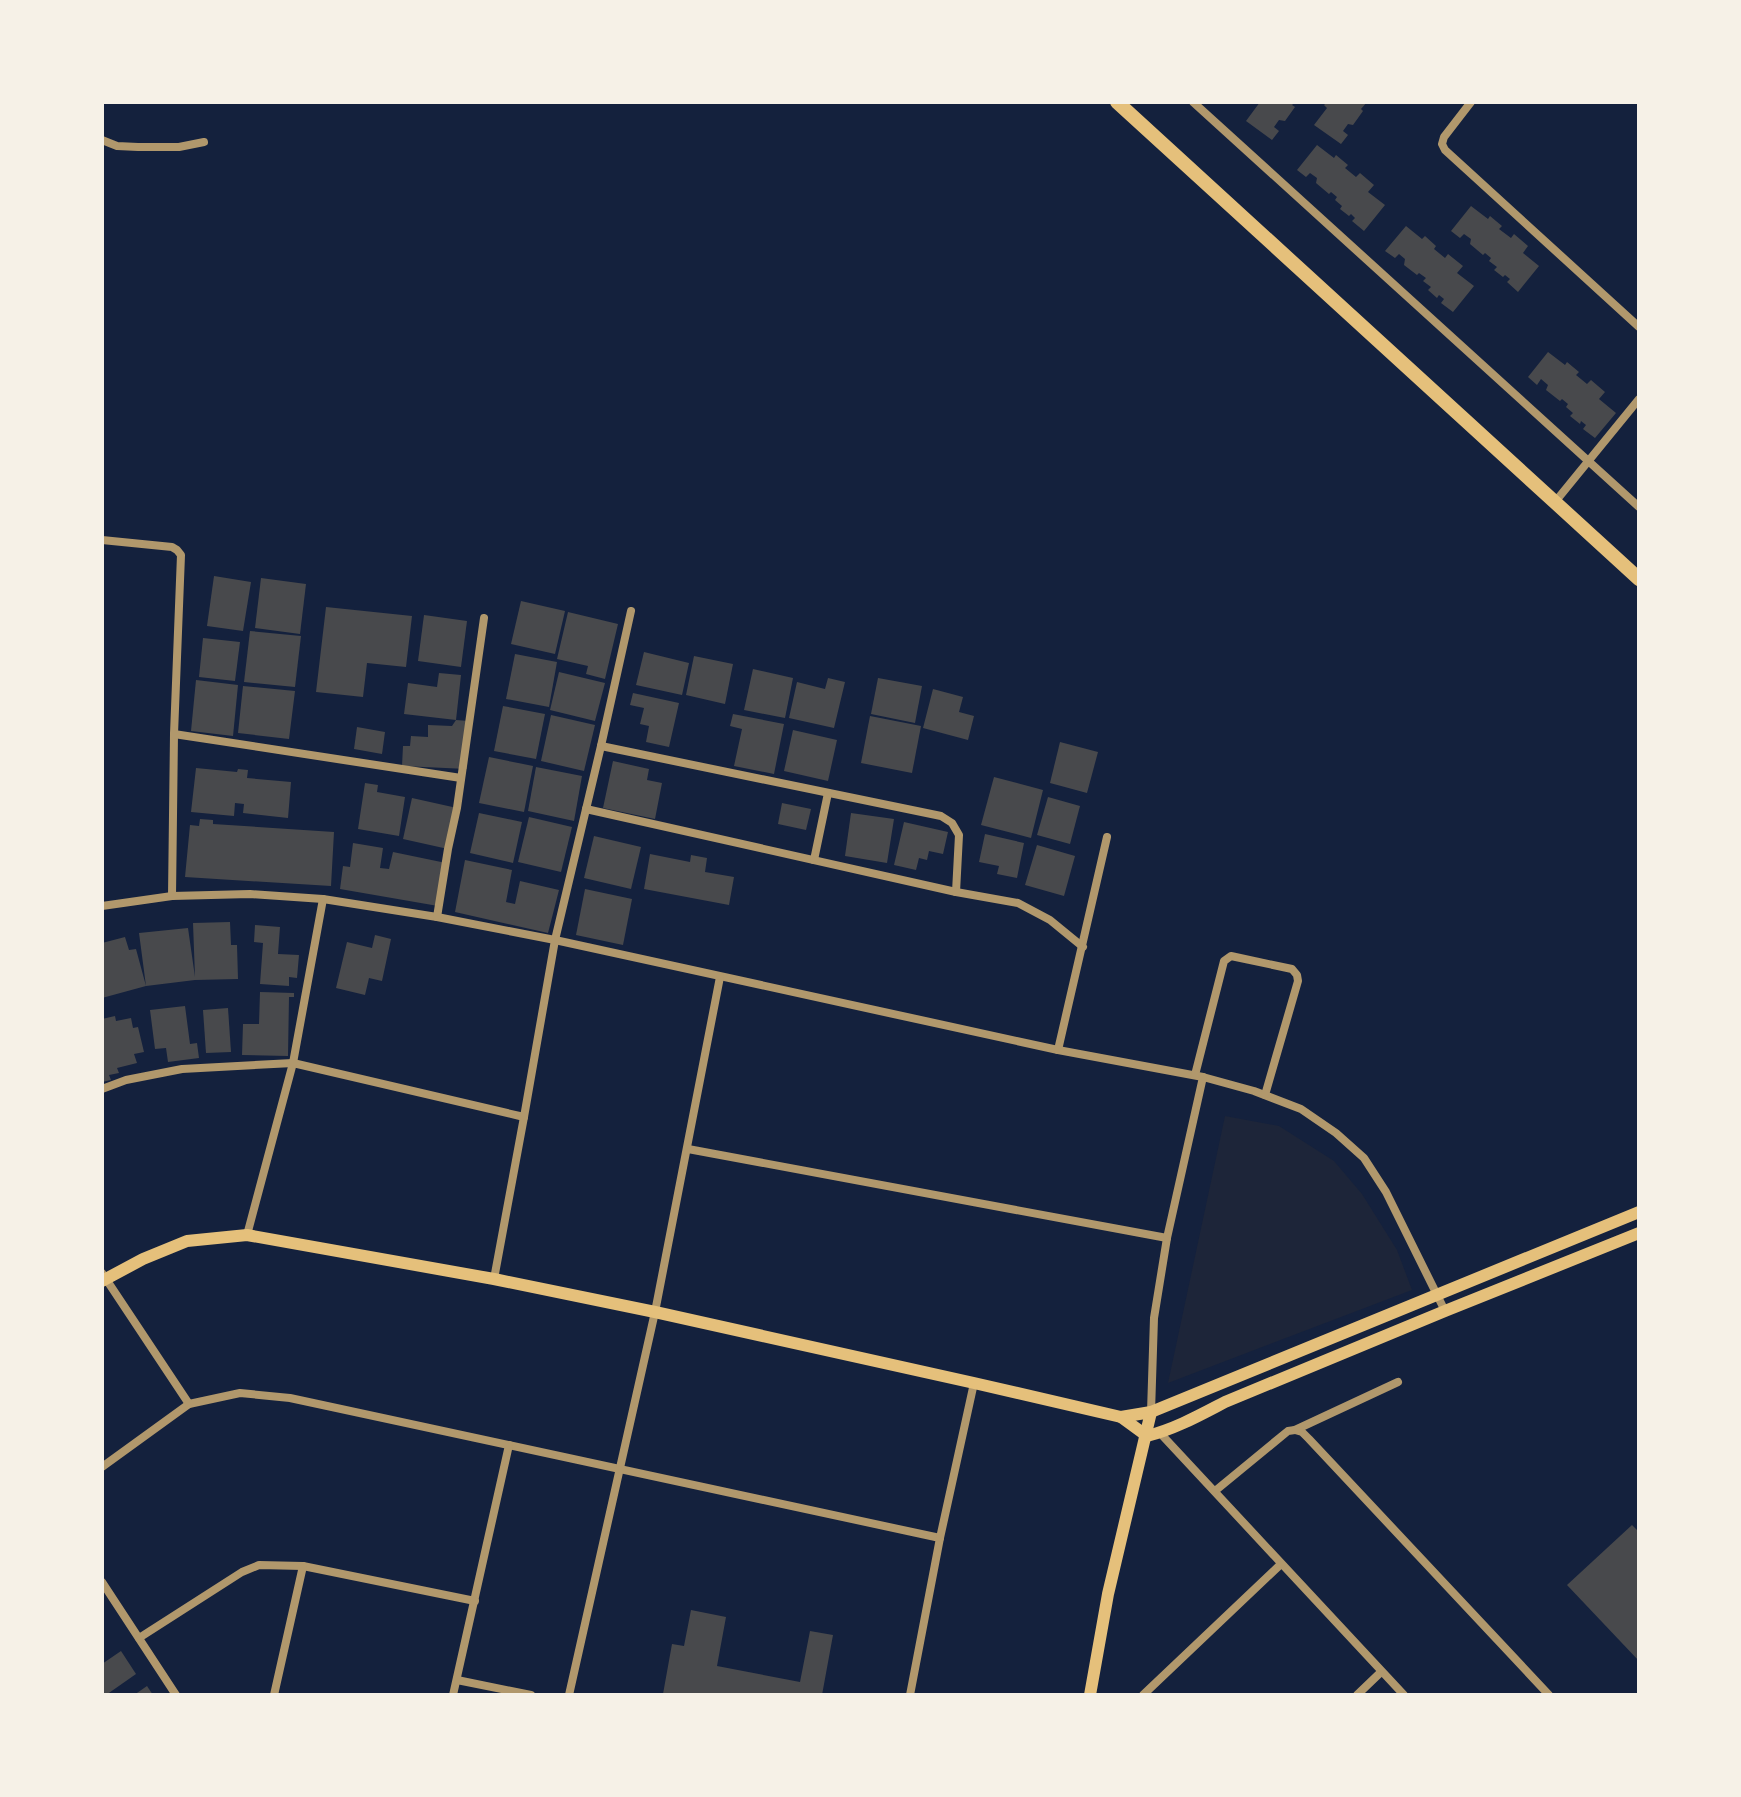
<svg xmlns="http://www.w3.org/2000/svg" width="1741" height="1797" font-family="Figtree,sans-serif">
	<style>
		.green { fill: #1d2539 }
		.building { fill: #48494c }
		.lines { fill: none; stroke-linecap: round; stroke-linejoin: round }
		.minor { stroke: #b1986c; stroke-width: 8 }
		.secondary { stroke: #e5c07b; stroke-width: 12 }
		.trunk { stroke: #e5c07b; stroke-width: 14 }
	</style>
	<rect width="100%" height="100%" fill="#14213d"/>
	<path class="green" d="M1225,1116l54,10 55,35 28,33 35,56 15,40 -244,93z"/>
	<g class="building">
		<path d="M1260,102h35l-3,3 3,2 -10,14 -6,-1 -5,7 5,4 -7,9 -26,-19z"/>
		<path d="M1327,102h40l-6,7 2,2 -10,14 -5,-1 -5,7 5,4 -7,9 -27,-19 13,-17 -3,-3z"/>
		<path d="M1317,145l17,13 2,-3 12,10 -3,3 11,9 4,-4 14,12 -6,7 17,13 -21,26 -12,-10 3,-3 -4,-4 -2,2 -9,-7 2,-3 -7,-6 2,-3 -6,-5 -2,2 -13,-11 1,-5 -7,-5 -4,4 -9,-7z"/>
		<path d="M1471,206l17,13 2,-3 12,10 -3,3 12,9 3,-4 14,12 -5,7 16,13 -21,26 -11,-10 3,-3 -5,-4 -2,2 -9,-7 3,-3 -8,-6 2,-3 -6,-5 -2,2 -13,-11 1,-5 -7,-5 -4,4 -9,-7z"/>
		<path d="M1406,226l16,13 3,-3 11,10 -2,3 11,9 3,-4 15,12 -6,7 17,13 -21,26 -12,-9 3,-4 -5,-4 -2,3 -9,-8 3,-3 -8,-6 3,-3 -7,-5 -2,2 -13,-10 1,-6 -6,-5 -4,4 -10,-7z"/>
		<path d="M1548,352l17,13 2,-3 12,10 -3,3 11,9 4,-4 14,12 -6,7 17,14 -21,25 -12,-9 3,-4 -5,-4 -1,3 -10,-8 3,-3 -7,-6 2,-3 -6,-5 -2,2 -14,-11 2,-5 -7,-6 -4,6 -9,-8z"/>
		<path d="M214,576l37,6 -8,49 -36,-5z"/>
		<path d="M261,578l45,6 -6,50 -45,-6z"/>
		<path d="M521,601l44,10 -10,43 -44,-10z"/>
		<path d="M326,607l86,9 -6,51 -39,-4 -4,34 -47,-5z"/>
		<path d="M568,612l50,12 -13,55 -19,-5 2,-8 -31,-7z"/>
		<path d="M424,615l43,6 -6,46 -43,-6z"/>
		<path d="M250,631l51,5 -6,51 -51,-5z"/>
		<path d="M203,638l37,4 -5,39 -36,-4z"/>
		<path d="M644,652l45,11 -7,32 -46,-10z"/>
		<path d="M515,654l42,8 -8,45 -43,-8z"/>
		<path d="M694,656l39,8 -8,40 -39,-9z"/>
		<path d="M753,669l40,9 -8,40 -41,-8z"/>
		<path d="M559,672l46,11 -10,38 -45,-11z"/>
		<path d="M439,673l22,2 -5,45 -52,-6 4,-31 29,4z"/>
		<path d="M828,678l17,4 -11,46 -45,-10 8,-36 28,7z"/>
		<path d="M878,678l44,8 -7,37 -44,-9z"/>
		<path d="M196,680l42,5 -5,51 -42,-5z"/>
		<path d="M243,686l52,5 -6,48 -51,-6z"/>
		<path d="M933,689l30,8 -4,15 15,4 -6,24 -45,-12z"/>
		<path d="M633,693l46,10 -10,44 -23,-5 3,-16 -9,-2 4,-16 -14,-3z"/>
		<path d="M503,706l42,8 -9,45 -42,-8z"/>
		<path d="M733,714l51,10 -10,50 -40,-8 8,-37 -12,-3z"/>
		<path d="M551,715l44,10 -11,46 -43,-10z"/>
		<path d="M870,716l51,10 -9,47 -51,-10z"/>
		<path d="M456,720l13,1 -2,48 -65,-3 1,-20h7l1,-10 17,1v-12l24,1z"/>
		<path d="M357,727l28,5 -3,22 -28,-5z"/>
		<path d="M793,730l44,10 -9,41 -44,-10z"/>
		<path d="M1060,742l38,10 -11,41 -37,-10z"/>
		<path d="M489,757l44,9 -9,46 -45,-9z"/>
		<path d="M613,761l36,8 -2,11 15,3 -7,36 -52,-11z"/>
		<path d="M536,767l46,9 -8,45 -46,-10z"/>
		<path d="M196,768l41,4 1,-3 10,1 -1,8 44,4 -3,36 -45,-5 1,-9 -9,-1 -1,13 -43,-4z"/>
		<path d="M994,777l49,13 -12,48 -50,-13z"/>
		<path d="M365,783l13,2 -1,7 28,5 -6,39 -41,-7z"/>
		<path d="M1048,797l32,9 -10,38 -33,-9z"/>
		<path d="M412,798l45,10 -9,41 -45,-10z"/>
		<path d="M782,803l29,6 -5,21 -28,-6z"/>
		<path d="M479,813l43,9 -9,41 -43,-10z"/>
		<path d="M851,813l43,6 -7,44 -42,-7z"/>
		<path d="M529,817l43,10 -11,45 -43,-10z"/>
		<path d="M200,819l13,1v4l121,8 -3,54 -146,-9 5,-52 9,1z"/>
		<path d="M904,822l44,10 -5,22 -14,-3 -2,9 -8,-2 -3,12 -22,-5z"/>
		<path d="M985,834l39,9 -7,35 -20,-4 2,-8 -20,-4z"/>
		<path d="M594,836l47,11 -10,42 -47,-11z"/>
		<path d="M353,843l30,5 -3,20 9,1 4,-17 53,11 -8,43 -98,-17 3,-23 7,1z"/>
		<path d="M1037,845l38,11 -11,40 -39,-11z"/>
		<path d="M650,854l40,8 1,-7 16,3 -2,14 29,5 -5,28 -85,-16z"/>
		<path d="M465,860l47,10 -6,32 9,2 5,-23 39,9 -11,43 -93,-21z"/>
		<path d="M585,889l47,10 -9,46 -47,-10z"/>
		<path d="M230,922l1,23h6l1,34 -43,1 -49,6 -44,12v-55l23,-6 4,13 7,-1 10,37 -7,-53 49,-5 7,49 -2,-54z"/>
		<path d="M255,925l25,2 -2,27 21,1 -2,23 -8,-1v9l-29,-2 3,-41 -9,-1z"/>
		<path d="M375,935l16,4 -9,42 -13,-3 -4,17 -29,-7 11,-46 25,6z"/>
		<path d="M260,992l34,1v4h-5l-1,59 -46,-1 1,-31h16z"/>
		<path d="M185,1006l5,38 7,-1 2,15 -31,4 -2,-14 -11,1 -5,-39z"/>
		<path d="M228,1008l3,44 -25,1 -3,-43z"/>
		<path d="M115,1016l1,5 15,-3 2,10 5,-1 6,25 -10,2 3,9 -20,5 2,5 -10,2 2,5 -9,2v-63z"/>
		<path d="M1632,1525l7,7v129l-72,-76z"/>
		<path d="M691,1610l35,7 -9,49 83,16 10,-51 23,4 -11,60 -159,-1 9,-50 12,2z"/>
		<path d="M121,1651l15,23 -30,21h-4v-31z"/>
		<path d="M147,1686l6,9h-19z"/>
	</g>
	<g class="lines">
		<g class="minor">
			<path d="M1193,102l446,405"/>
			<path d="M1471,102l-27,35 -2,7 3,6 194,177"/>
			<path d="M102,140l15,6 21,1h41l25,-5"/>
			<path d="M1555,502l84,-103"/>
			<path d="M102,540l70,7 5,3 4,5 -7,179 -2,162"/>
			<path d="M174,734l287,44"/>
			<path d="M601,746l340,70 11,7 7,12 -3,57"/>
			<path d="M586,809l370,83 62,11 32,17 33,27"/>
			<path d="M814,860l14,-67"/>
			<path d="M102,906l70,-10 78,-2 73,5 114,18 118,23 503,110 145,27 51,14 47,18 35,24 28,25 22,34 59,119"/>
			<path d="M437,917l11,-68 9,-41 27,-190"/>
			<path d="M1058,1050l49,-213"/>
			<path d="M1195,1075l29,-114 7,-5 61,13 5,6 1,6 -33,114"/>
			<path d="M102,1089l24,-9 56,-11 111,-6 231,54"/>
			<path d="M688,1149l479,89"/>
			<path d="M247,1235l46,-172 30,-164"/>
			<path d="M102,1273l87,131"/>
			<path d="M494,1279l30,-162 31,-177 46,-194 30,-135"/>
			<path d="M1151,1412l3,-94 13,-80 36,-161"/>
			<path d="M1295,1430l7,2 7,7 240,256"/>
			<path d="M1160,1433l244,262"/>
			<path d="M102,1467l87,-63 51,-11 50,5 650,140"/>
			<path d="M1215,1491l73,-60 7,-1 103,-48"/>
			<path d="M102,1582l74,113"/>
			<path d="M139,1638l103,-66 17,-7 44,1 172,35"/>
			<path d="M457,1680l74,15"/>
			<path d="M274,1695l29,-129"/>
			<path d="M453,1695l56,-250"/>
			<path d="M569,1695l86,-383 65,-335"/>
			<path d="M910,1695l30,-157 34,-155"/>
			<path d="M1143,1695l138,-131"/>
			<path d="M1357,1695l24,-23"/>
		</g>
		<g class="secondary">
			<path d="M102,1281l41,-22 44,-18 60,-6 247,44 161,33 319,71 147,34 26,19c28,-7 53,-21 78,-34l220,-91 194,-78"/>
			<path d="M1121,1417l30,-5 488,-200"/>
			<path d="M1090,1695l18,-101 43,-182"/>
		</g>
		<path class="trunk" d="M1117,102l522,477"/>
	</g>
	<rect width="1741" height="1797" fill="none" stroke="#f6f1e7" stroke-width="208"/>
</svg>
